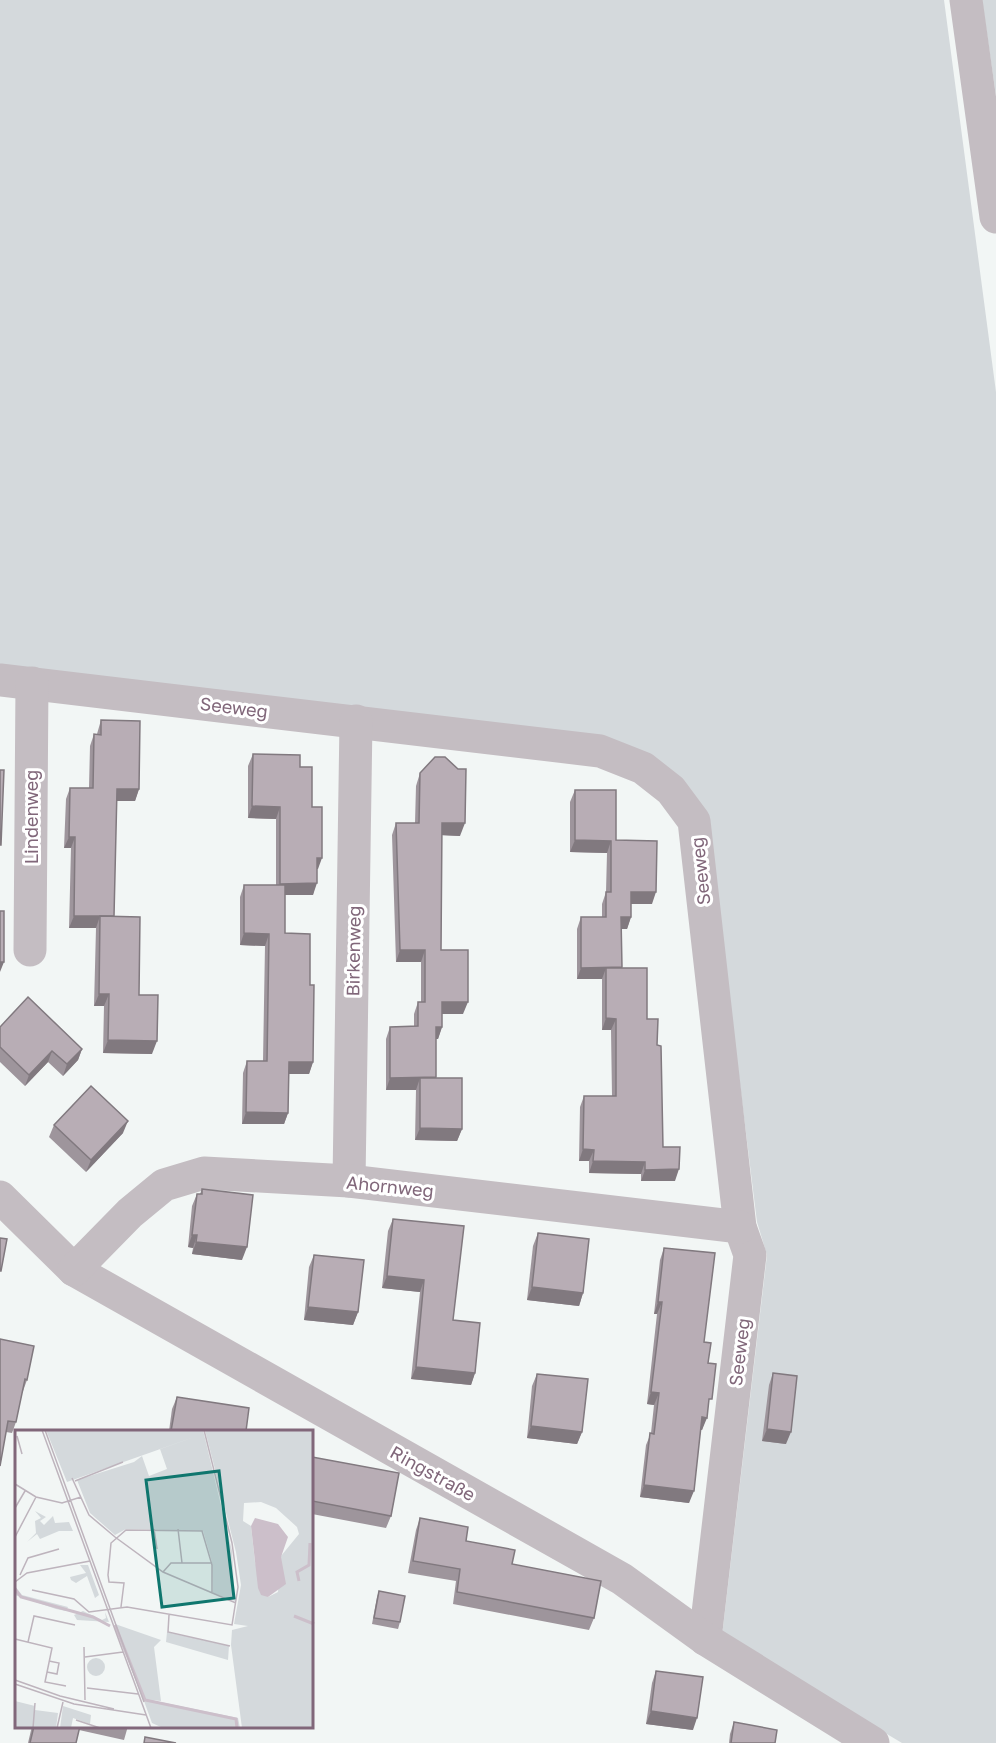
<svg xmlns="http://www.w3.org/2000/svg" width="996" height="1743" font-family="'Golos Text',sans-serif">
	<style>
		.green { fill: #d4d9dc }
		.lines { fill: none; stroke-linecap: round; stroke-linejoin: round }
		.minor { stroke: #c4bdc2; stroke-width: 33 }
		.wall { fill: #9e959c }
		.shaded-wall { fill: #81797f }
		.building { fill: #b8adb5; stroke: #81797f; stroke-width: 1.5 }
		.labels { text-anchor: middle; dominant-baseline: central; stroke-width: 6; stroke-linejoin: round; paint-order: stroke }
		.street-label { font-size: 18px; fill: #81677a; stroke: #fff }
		.inset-river { fill: none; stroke: #ccbfca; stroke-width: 3 }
		.inset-road { fill: none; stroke: #beb4bd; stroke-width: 1.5 }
		.view { fill: #0f766e; fill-opacity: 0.15; stroke: #0f766e; stroke-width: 3 }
		.inset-edge { fill: none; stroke: #81677a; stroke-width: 3 }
	</style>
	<rect width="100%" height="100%" fill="#f2f6f5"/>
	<g class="green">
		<path d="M0,0h944l52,392v1351h-94l-180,-107 45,-381 -10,-33 -50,-404 -54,-59 -653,-91z"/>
		<path d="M982,0h14v96z"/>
	</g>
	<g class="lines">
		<g class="minor">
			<path d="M966,0l30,217"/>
			<path d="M0,680l600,71 43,17 28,22 23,31 46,406 10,28 -45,384"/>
			<path d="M30,950l2,-267"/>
			<path d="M349,1181l7,-460"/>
			<path d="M0,1197l74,73 548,309 83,60 168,104"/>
			<path d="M74,1270l56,-57 34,-28 40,-12 145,8 391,46"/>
		</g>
	</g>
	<g class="wall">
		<path d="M101,720l38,69 -4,12h-19l-2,115 25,79 13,59 -49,-1 1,-47h-10l2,-78h-27l2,-80h-7l2,-49 4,-11h19l1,-42 4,-12h3z"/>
		<path d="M253,754l47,13 12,40 6,62h-1l-4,26h-28v38l25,52 3,77 -4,12h-20l-1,39 -4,11h-42l1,-51 4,-12h16l2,-115 -25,-1v-48l4,-12h32v-66l-28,-1v-52z"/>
		<path d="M420,773l40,63 -18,-1 -1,115 22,64h-21v13l-4,12h-2v39l26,51 -5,12 -42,-1 1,-50h-30v-51l4,-12 24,-1v-12l4,-12h3v-40h-25l-4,-127 4,-12h19l1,-37z"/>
		<path d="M575,790l41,50 36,64h-21v13l-4,12h-6l1,39 25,51 10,26 6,102 12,34h-34v-7l-52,-1v-12h-10l1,-54 4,-11h28l-1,-66h-9v-51h-25v-50l4,-12h21v-13l4,-12 1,-39 -37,-1v-50z"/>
		<path d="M0,1027l82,22 -4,11 -15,16 -15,-14 -23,24 -25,-24z"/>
		<path d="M54,1125l69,8 -37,39 -37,-35z"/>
		<path d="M202,1189l40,71 -50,-6 1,-6 -5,-1 4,-41 5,-12h3z"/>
		<path d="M393,1219l60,101 22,53 -4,12 -60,-6 9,-87 -38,-4 6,-57z"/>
		<path d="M538,1233l45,60 -4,13 -52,-6 6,-54z"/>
		<path d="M664,1248l40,94 4,21v47l-6,20 -1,-1 -12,74 -49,-6 6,-52 5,-12 3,-28 -7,-1 10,-90h-3l6,-54z"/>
		<path d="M314,1255l44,57 -5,13 -49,-5 5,-53z"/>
		<path d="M0,1339l27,41 -4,11 -1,-1 -6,32 -4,11 -6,-1z"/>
		<path d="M773,1373l13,71 -24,-3 7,-56z"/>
		<path d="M537,1374l45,58 -5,12 -50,-6 5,-52z"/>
		<path d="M177,1397l69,34h-77l3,-22z"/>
		<path d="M312,1457l79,59 -5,12 -74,-14z"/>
		<path d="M420,1518l92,46 82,54 -5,12 -136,-26 3,-23 -48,-8 8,-43z"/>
		<path d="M379,1591l21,31 -2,7 -26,-5 5,-27z"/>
		<path d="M656,1671l37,59 -47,-6 6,-41z"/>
		<path d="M734,1722l41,21h-46l1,-9z"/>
		<path d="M32,1726h96l-4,14 -45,-10 -3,13h-48z"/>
	</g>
	<g class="shaded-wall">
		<path d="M117,789h22l-4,12h-23z"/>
		<path d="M252,806l28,1 -4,12 -28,-1z"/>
		<path d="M442,823h23l-5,13 -22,-1z"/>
		<path d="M69,837h6l-4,11h-7z"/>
		<path d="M575,840l36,1 -4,12 -37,-1z"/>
		<path d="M317,858h5l-4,11h-6z"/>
		<path d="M317,883l-4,12h-37l4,-11z"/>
		<path d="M631,892h25l-4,12h-25z"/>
		<path d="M74,916h26l-4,12h-27z"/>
		<path d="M621,917h10l-4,12h-10z"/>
		<path d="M244,933l25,1 -4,12 -25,-1z"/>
		<path d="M400,950h25l-4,12h-25z"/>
		<path d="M0,962h4l-4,10z"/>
		<path d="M622,967l-4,12 -12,-11 -4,11h-25l4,-11z"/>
		<path d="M99,994h10l-5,12h-10z"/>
		<path d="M442,1002h26l-5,12h-25z"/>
		<path d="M606,1018l10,1 -5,11h-9z"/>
		<path d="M436,1027h6l-4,12h-6z"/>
		<path d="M108,1040l49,1 -5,13 -49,-1z"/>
		<path d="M82,1049l-4,11 -15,16 4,-12z"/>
		<path d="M52,1051l-4,11 -23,24 4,-11z"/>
		<path d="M289,1062h24l-4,12h-24z"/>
		<path d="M436,1077l-4,13 -12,-12 -4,12h-30l4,-12z"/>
		<path d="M246,1112l42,1 -4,11h-42z"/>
		<path d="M128,1121l-5,12 -37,39 5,-12z"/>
		<path d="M420,1128l42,1 -5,12 -42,-1z"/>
		<path d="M583,1149l11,1 -5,11h-10z"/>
		<path d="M593,1161l52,1 -4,12 -52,-1z"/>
		<path d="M679,1169l-4,12h-34l4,-11z"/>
		<path d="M192,1235h5l-4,13 -5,-1z"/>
		<path d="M196,1242l51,5 -5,13 -50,-6z"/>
		<path d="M387,1276l37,4 -4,12 -38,-4z"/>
		<path d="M532,1287l51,6 -4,13 -52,-6z"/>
		<path d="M658,1302h4l-5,12h-3z"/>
		<path d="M308,1307l50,5 -5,13 -49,-5z"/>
		<path d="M416,1367l59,6 -4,12 -60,-6z"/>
		<path d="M651,1392l8,1 -5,12 -7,-1z"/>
		<path d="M702,1417l5,1 -5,12 -4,-1z"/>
		<path d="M531,1426l51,6 -5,12 -50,-6z"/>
		<path d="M767,1429l24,3 -5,12 -24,-3z"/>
		<path d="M644,1485l50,6 -5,12 -49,-6z"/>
		<path d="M651,1711l46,7 -4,12 -47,-6z"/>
	</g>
	<g class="building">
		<path d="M101,720l39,1 -1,68h-22l-3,127h-40l1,-79h-6l1,-49h23l1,-54 7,1z"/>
		<path d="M253,754l47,1v12h12v40h10v51h-5v25l-37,1v-77l-28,-1z"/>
		<path d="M435,757h10l13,12h8l-1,54h-23l-1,127h27v52h-26v25h-6v50l-46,1v-51l28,-1v-24h7v-52h-25l-4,-127h23l1,-50z"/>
		<path d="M0,770h4l-3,75h-1z"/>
		<path d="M575,790h41v50l41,1 -1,51h-25v25h-10l1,50 -41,1v-51h25v-25h5v-51l-36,-1z"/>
		<path d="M244,885h41v48l25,1v51h4l-1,77h-24l-1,51 -42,-1 1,-51h20l2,-127 -25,-1z"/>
		<rect x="0" y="911" width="4" height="51"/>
		<path d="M100,916l40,1 -1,78h19l-1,46 -49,-1 1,-46h-10z"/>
		<path d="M606,968h41v51h11l-1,26 4,1 2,101h17l-1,22 -34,1v-8l-52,-1 1,-11 -11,-1 1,-53h32v-77l-10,-1z"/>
		<path d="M28,997l54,52 -15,15 -15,-13 -23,24 -29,-28v-20z"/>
		<path d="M420,1078h42v51l-42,-1z"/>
		<path d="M91,1086l37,35 -37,39 -37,-35z"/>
		<path d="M202,1189l51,6 -6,52 -51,-5 1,-7h-5l5,-41h5z"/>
		<path d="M393,1219l71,7 -11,94 27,3 -5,50 -59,-6 8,-87 -37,-4z"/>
		<path d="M538,1233l51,6 -6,54 -51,-6z"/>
		<path d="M0,1238l7,1 -6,32h-1z"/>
		<path d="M664,1248l51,5 -11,89 7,1 -3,20 8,1 -4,35h-3l-2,19 -5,-1 -8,74 -50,-6 6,-52 4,1 5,-41 -8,-1 11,-90h-4z"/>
		<path d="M314,1255l50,5 -6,52 -50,-5z"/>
		<path d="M0,1339l34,7 -7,34 -2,-1 -9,43 -8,-1 -8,45z"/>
		<path d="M773,1373l24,3 -6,56 -24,-3z"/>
		<path d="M537,1374l51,5 -6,53 -51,-6z"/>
		<path d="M177,1397l72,11 -3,23h-75z"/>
		<path d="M312,1457l87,16 -8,43 -79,-15z"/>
		<path d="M420,1518l48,9 -2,14 49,9 -3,14 89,17 -7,37 -137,-26 3,-23 -47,-8z"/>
		<path d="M379,1591l26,5 -5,26 -26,-4z"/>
		<path d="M656,1671l47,6 -6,41 -46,-7z"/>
		<path d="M734,1722l43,8 -2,13h-44z"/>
		<path d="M34,1726h46l-4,17h-46z"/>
		<path d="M145,1737l31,6h-32z"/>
	</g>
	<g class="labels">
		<g class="street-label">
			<text transform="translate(234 707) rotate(7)">Seeweg</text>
			<text transform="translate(31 817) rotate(-90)">Lindenweg</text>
			<text transform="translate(700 871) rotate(-96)">Seeweg</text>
			<text transform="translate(353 951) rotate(-89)">Birkenweg</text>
			<text transform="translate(390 1186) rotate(6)">Ahornweg</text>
			<text transform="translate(739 1352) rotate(-83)">Seeweg</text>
			<text transform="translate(433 1473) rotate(29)">Ringstraße</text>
		</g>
	</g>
	<g transform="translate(15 1430)">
		<rect width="298" height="298" fill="#f2f6f5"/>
		<path d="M31,0h157l29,121 3,50 -22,-8 -1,-31 -9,-31 -77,-2 -11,6 -25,-22 -13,-33 57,-18 8,-6 7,20 18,-7 -7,-20 40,-14 -133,47zM190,0h108v298h-71l-11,-83 1,-15 16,-4 -14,-2 7,-39 -5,-33zM246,72l15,6 21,19 2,7 -18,22 -3,36 -10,5 -13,-35 -4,-36 -8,-5 1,-18zM20,81l11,6 -6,4 4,4 9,-9 2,7 14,-1 4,9h-14l-19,8 -3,-5 -10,8 9,-9 -1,-12 6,-3zM65,135h8l11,30 -4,3 -8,-22 -11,7 -5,-3 -1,-3 16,-4zM0,156l7,9 46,12 -2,4 -10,-2 -41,-14zM68,181l19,9 4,-2 -1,-6 -8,1 8,-1 4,10 -32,-2 -3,-5zM100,194l46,16 -7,7 7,54 -18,-2zM152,202l62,14 -1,14 -62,-18zM72 237a9 9 0 1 1 18 0a9 9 0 1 1-18 0ZM131,269l92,19 2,10h-77l-11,-5 -8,-22zM0,271l20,5v4l23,3 -2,15h-41zM48,276l28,9 -1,9 -17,-6 -2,10h-11z" fill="#d4d9dc" fill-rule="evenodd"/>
		<path d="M240,88l23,6 10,13 -7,20 5,27 -18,13 -7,-2 -3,-7 -7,-62z" fill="#ccbfca"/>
		<path class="inset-river" d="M284,151l-2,-9 12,-7 1,-22M0,159l6,8 72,20 17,9M279,186l20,8M100,195l30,75 91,19 1,9"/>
		<path class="inset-road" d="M27,0l109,298M30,0l99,272M2,6l5,18M57,48l17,37 26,22 48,35 73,31M60,51l48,-19M0,54l21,13 26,6 19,-6M0,78l10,-17M139,99l3,20M163,99l4,34M0,107l21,-40M148,142l8,-9h40M5,145l8,-17 31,-9M0,152l12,-9 63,-12M17,160l42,9 15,13 38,-5 105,18 6,-38 -6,-44 -28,-113M106,177l3,-24 -15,-1 -1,-7 3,-32 15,-13 76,1 10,34v28M154,185l-1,17 62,14M0,209l37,9 -7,34 21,4M13,212l6,-26 41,9M69,217l1,53M70,227l38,-5M32,242l10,2 2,-11 -10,-2M0,250l45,16 54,13M0,254l59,20 72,11M72,258l51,6M61,290l24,8M18,298l2,-25M42,298l6,-26"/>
		<path class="view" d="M204,41l15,127 -72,9 -16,-127z"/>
		<rect width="298" height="298" class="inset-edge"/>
	</g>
</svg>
